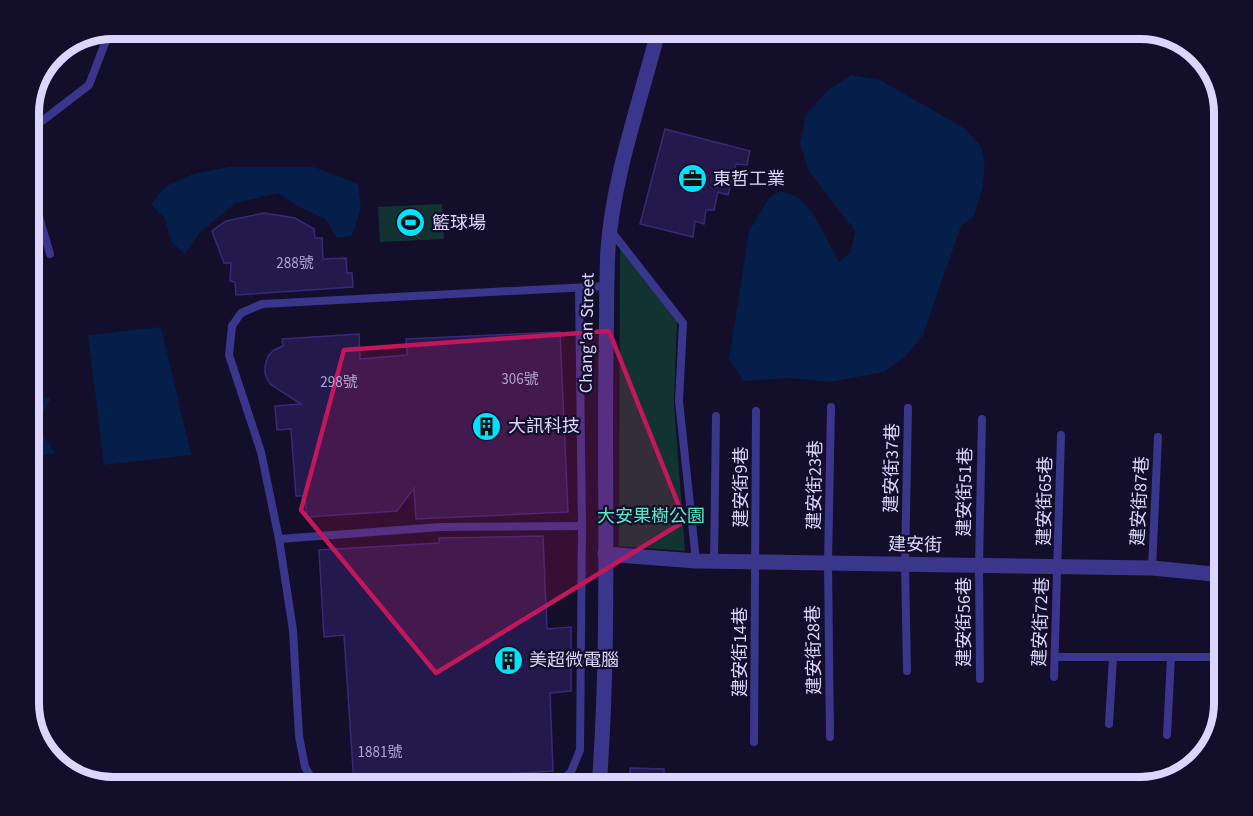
<svg xmlns="http://www.w3.org/2000/svg" width="1253" height="816" font-family="'Source Sans 3','Noto Sans TC',sans-serif">
	<style>
		.green { fill: #113433 }
		.water { fill: #061e4a }
		.building { fill: #24194c; stroke: #3a2979; stroke-width: 1.5 }
		.lines { fill: none; stroke-linecap: round; stroke-linejoin: round }
		.service { stroke: #3a368c; stroke-width: 8 }
		.minor { stroke: #3a368c; stroke-width: 15 }
		.tertiary { stroke: #3a368c; stroke-width: 15 }
		.marked { fill: #c2185b; fill-opacity: 0.2; stroke: #c2185b; stroke-width: 4.5; stroke-linejoin: round }
		.labels { text-anchor: middle; dominant-baseline: central; stroke-width: 4.5; stroke-linejoin: round; paint-order: stroke }
		.number-label { font-size: 15px; fill: #aea7d2 }
		.poi-label { font-size: 18px; fill: #dcd6ff; stroke: #130e29; text-anchor: start }
		.street-label { font-size: 18px; fill: #dcd6ff; stroke: #130e29 }
		.park-label { font-size: 18px; fill: #59e9c7; stroke: #130e29 }
		.rim { fill: none; stroke: #dcd6ff; stroke-width: 8 }
	</style>
	<rect width="100%" height="100%" fill="#130e29"/>
	<g class="green">
		<path d="M442,204l2,35 -64,3 -2,-35z"/>
		<path d="M620,246l57,74 -3,83 11,148 -66,-5z"/>
	</g>
	<g class="water">
		<path d="M851,75l29,5 84,48 17,18 4,19 -3,24 -8,27 -13,10 -38,109 -17,21 -22,16 -54,10 -42,-4 -44,3 -15,-21 20,-129 20,-33 11,-7 18,6 15,16 26,49 11,-9 5,-22 -47,-61 -8,-27 6,-29 22,-24z"/>
		<path d="M228,167h86l44,17 3,23 -9,29 -15,2 -11,-19 -25,-11 -23,-15 -42,10 -36,29 -15,22 -13,-11 -7,-24 -14,-15 15,-18 27,-12z"/>
		<path d="M161,327l30,128 -87,10 -16,-130z"/>
		<path d="M29,395l22,3 -15,26 19,29 -26,5z"/>
	</g>
	<g class="building">
		<path d="M665,129l85,22 -3,14 -11,-1 -8,31 -10,-3 -4,18h-8l-2,14 -9,-3 -2,16 -53,-13z"/>
		<path d="M264,213l31,5 19,11 1,9h7l1,21 23,-1 1,15h5l1,14 -117,8 -1,-13 -5,-1 1,-18h-7l-12,-32 14,-10z"/>
		<path d="M560,332l8,180 -152,7 -2,-31 -17,23 -90,6 -2,-21h-9l-5,-67 -14,1 -2,-24 26,-2 -31,-20 -5,-10v-8l3,-10 6,-6 9,-4 -1,-7 77,-5 1,25 47,-4 -1,-16z"/>
		<path d="M543,536l4,93 24,-2v64l-21,2 3,78 -199,13 -10,-149 -20,2 -5,-87 120,-7v-5z"/>
		<path d="M630,768l34,1v19h-34z"/>
	</g>
	<g class="lines">
		<g class="service">
			<path d="M29,131l60,-46 21,-55"/>
			<path d="M29,182l21,72"/>
			<path d="M611,231l72,92 -4,78 17,160"/>
			<path d="M279,539l161,-12 142,-1"/>
			<path d="M714,561l2,-145"/>
			<path d="M1152,568l6,-131"/>
			<path d="M1055,657h169"/>
			<path d="M907,671l-2,-106 3,-157"/>
			<path d="M1054,677l7,-242"/>
			<path d="M980,679l-1,-113 3,-147"/>
			<path d="M1109,724l4,-67"/>
			<path d="M1167,735l4,-78"/>
			<path d="M830,737l-2,-174 3,-156"/>
			<path d="M754,742l2,-331"/>
			<path d="M328,787l-15,-6 -8,-14 -6,-31 -6,-106 -14,-91 -18,-87 -32,-97 3,-29 9,-13 21,-9 346,-18"/>
			<path d="M482,787l77,-5 12,-10 9,-22 2,-224 -3,-238"/>
		</g>
		<path class="minor" d="M605,554l91,7 456,7 72,7"/>
		<path class="tertiary" d="M599,787c11,-144 5,-289 7,-434 1,-35 0,-70 2,-104 5,-72 33,-150 51,-221"/>
	</g>
	<path class="marked" d="M609,331l76,190 -249,152 -135,-163 43,-160z"/>
	<defs>
		<symbol id="office-disc" viewBox="-11 -11 22 22"><circle r="9.5" fill="#02e2ff" stroke="#130e29"/><path d="M-6-3h4V-5.5h4V-3h4V5H-6ZM-1-4.5V-3h2v-1.5ZM-6 0V1H6V0Z" fill="#111"/></symbol>
		<symbol id="stadium-disc" viewBox="-11 -11 22 22"><circle r="9.5" fill="#02e2ff" stroke="#130e29"/><path d="M0-5a6.5 5 0 1 0 0 10a6.5 5 0 1 0 0-10ZM-3.5-1.8h7v3.6h-7Z" fill="#111"/></symbol>
		<symbol id="building-disc" viewBox="-11 -11 22 22"><circle r="9.5" fill="#02e2ff" stroke="#130e29"/><path d="M-4-6H4V6H1V3H-1V6H-4ZM-2.5-4.3h1.7v1.8h-1.7ZM.8-4.3h1.7v1.8H.8ZM-2.5-1h1.7V.8h-1.7ZM.8-1h1.7V.8H.8Z" fill="#111"/></symbol>
	</defs>
	<g fill-rule="evenodd">
		<use href="#office-disc" x="676" y="162" width="33" height="33"/>
		<use href="#stadium-disc" x="394" y="206" width="33" height="33"/>
		<use href="#building-disc" x="470" y="410" width="33" height="33"/>
		<use href="#building-disc" x="492" y="644" width="33" height="33"/>
	</g>
	<g class="labels">
		<g class="number-label">
			<text x="295" y="263">288號</text>
			<text x="520" y="379">306號</text>
			<text x="339" y="382">298號</text>
			<text x="380" y="752">1881號</text>
		</g>
		<g class="poi-label">
			<text x="713" y="179">東哲工業</text>
			<text x="432" y="223">籃球場</text>
			<text x="508" y="426">大訊科技</text>
			<text x="529" y="660">美超微電腦</text>
		</g>
		<g class="street-label">
			<text transform="translate(587 333) rotate(-89)">Chang'an Street</text>
			<text transform="translate(892 468) rotate(-89)">建安街37巷</text>
			<text transform="translate(815 485) rotate(-89)">建安街23巷</text>
			<text transform="translate(741 487) rotate(-90)">建安街9巷</text>
			<text transform="translate(965 492) rotate(-89)">建安街51巷</text>
			<text transform="translate(1045 501) rotate(-89)">建安街65巷</text>
			<text transform="translate(1140 501) rotate(-87)">建安街87巷</text>
			<text transform="translate(915 545) rotate(1)">建安街</text>
			<text transform="translate(964 622) rotate(-90)">建安街56巷</text>
			<text transform="translate(1041 622) rotate(-88)">建安街72巷</text>
			<text transform="translate(814 650) rotate(-91)">建安街28巷</text>
			<text transform="translate(740 652) rotate(-90)">建安街14巷</text>
		</g>
		<g class="park-label">
			<text x="651" y="516">大安果樹公園</text>
		</g>
	</g>
	<path d="M0 0H1253V816H0ZM113 39H1140A74 74 0 0 1 1214 113V703A74 74 0 0 1 1140 777H113A74 74 0 0 1 39 703V113A74 74 0 0 1 113 39Z" fill="#130e29" fill-rule="evenodd"/>
	<path class="rim" d="M113 39H1140A74 74 0 0 1 1214 113V703A74 74 0 0 1 1140 777H113A74 74 0 0 1 39 703V113A74 74 0 0 1 113 39Z"/>
</svg>
